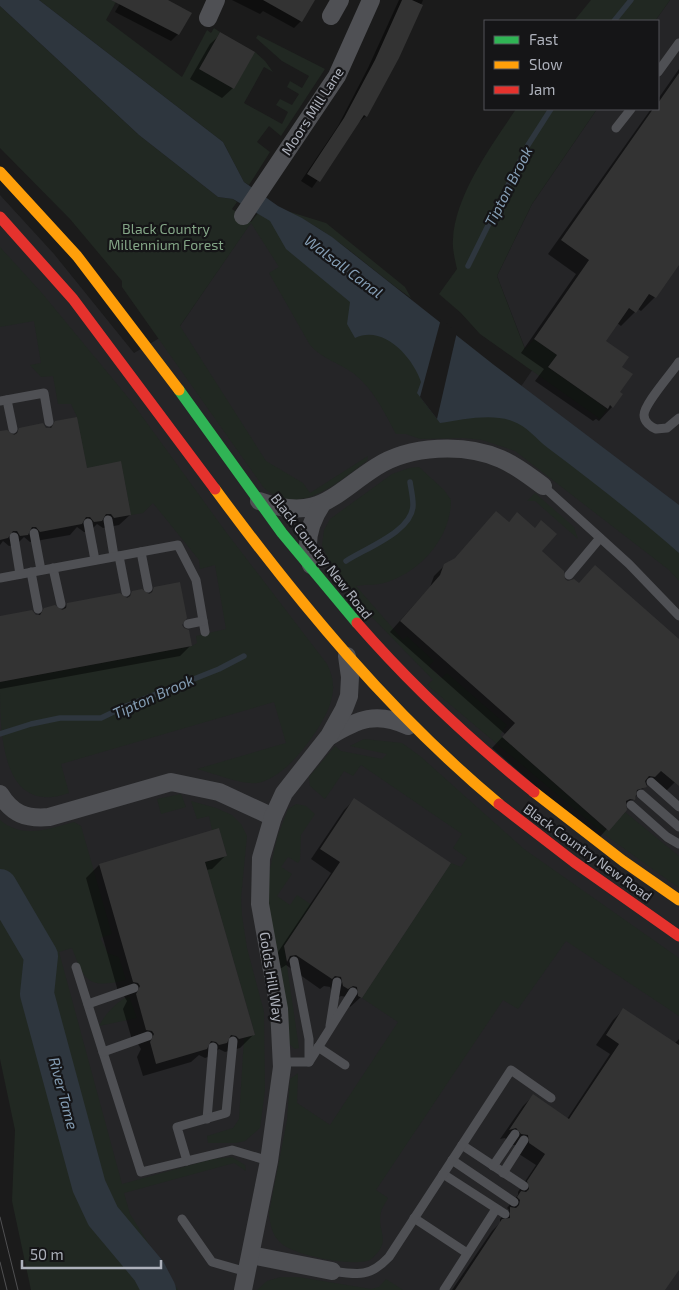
<svg xmlns="http://www.w3.org/2000/svg" width="679" height="1290" font-family="'Exo 2',sans-serif">
	<style>
		.built { fill: #252527 }
		.green { fill: #212822 }
		.water { fill: #2e363e }
		.pier { fill: #1b1b1b }
		.shadow { fill: #0007 }
		.lines { fill: none; stroke-linecap: round; stroke-linejoin: round }
		.stream { stroke: #2e363e; stroke-width: 5.5 }
		.river { stroke: #2e363e; stroke-width: 34 }
		.building { fill: #333 }
		.lane { stroke: #4f5054; stroke-width: 9 }
		.street { stroke: #4f5054; stroke-width: 18 }
		.fast { stroke: #30b455; stroke-width: 11 }
		.slow { stroke: #ff9f0a; stroke-width: 11 }
		.jam { stroke: #e5322d; stroke-width: 11 }
		.tram { stroke: #505052; stroke-width: 1 }
		.labels { text-anchor: middle; dominant-baseline: central; stroke-width: 4.5; stroke-linejoin: round; paint-order: stroke }
		.street-label { font-size: 14px; fill: #adb1bb; stroke: #151517 }
		.park-label { font-size: 14px; fill: #84a687; stroke: #151517 }
		.water-label { font-size: 15px; font-style: italic; fill: #859eb5; stroke: #151517 }
	</style>
	<rect width="100%" height="100%" fill="#1b1b1b"/>
	<path class="built" d="M670,0h9v1290h-526l-153,-404v-691l54,59 80,99 46,-27 71,-104 262,176 20,-29 -36,-93 35,-72 65,-95h61v-88h-3z"/>
	<g class="green">
		<path d="M39,0h78l-11,20 76,57 25,-47 4,3 3,-5 6,4 -21,37 56,-17 10,9 8,11 -9,-5 -20,36 38,21 6,-12 -12,-7 4,-6 12,6 7,-11 -12,-7 3,-6 12,7 7,-12 -27,-15 -26,-23 2,-3 67,34 -44,67 -12,-10 -12,16 13,10 -21,33 -5,-3 -21,-40z"/>
		<path d="M591,0h79l-15,21h-81z"/>
		<path d="M0,6l139,129 79,62 15,2 4,3 -5,7 19,13 7,-9 12,7 232,189 177,128v44l-10,-11 -154,-119 -33,-11 -19,-2 -43,1 -14,-5h-10c-12,-22 -23,-46 -43,-61 -14,-10 -32,-15 -43,-28l-41,-72 10,-6 -28,-44 -71,103 86,135 37,22 7,10 58,-37 -1,5c-31,22 -67,57 -103,27l-142,-201v-6l-52,-62 -70,-71z"/>
		<path d="M516,109h81l-65,95 -35,72 28,73 9,-10 23,16 -9,12 59,42 -7,10 -120,-85 -19,-21 -22,-19 18,-25c-2,-9 -5,-21 -4,-30 2,-44 39,-94 63,-130z"/>
		<path d="M287,211l39,12 79,64 6,11c-41,-29 -78,-66 -124,-87z"/>
		<path d="M0,247l41,45 90,109 95,131 101,132c6,12 8,23 4,37 -7,26 -46,79 -74,82 -15,2 -44,-10 -60,-14l89,-26 -12,-41 -213,62 8,29c-69,24 -69,-62 -69,-111l192,-36 5,-3 -1,-7 30,-7 -11,-64 -15,4 -1,-9 -46,-57 -10,10 -12,2 -10,-53 -34,6 -10,-51 -6,-13h-13l-5,-28 -12,1 -11,-12 11,-2 -7,-42 -34,6z"/>
		<path d="M419,467l25,23 7,10c0,36 -28,69 -61,81 -11,5 -23,3 -34,5l47,54 4,-4 27,25 -5,5 12,12 6,-5 60,52 -7,10 108,96 17,-19 54,44v32l-74,-53 -178,-150 6,-5 -67,-69 -34,-42 -10,-24 2,-15 6,-11 62,-45 17,-6z"/>
		<path d="M535,493l39,34 4,12 -43,-38h-8z"/>
		<path d="M364,739l38,4 18,13 104,93 155,109v58l-113,-75 -48,68 -15,-9 -127,190 12,8c-2,5 -6,9 -7,14 -5,21 13,28 -11,48 -17,7 -73,-4 -88,-16 -10,-8 -12,-19 -13,-31l18,-93 3,-41 8,-6 -1,30 33,22 68,-103 -36,-24 89,-135 10,4 6,-9 -14,-10 9,-14 -101,-69 -8,11 -9,-5 -19,28 -15,-13 -1,-9 26,-31 6,5 41,8 5,-5 -37,-8z"/>
		<path d="M181,794l5,13 -25,7 -4,-15z"/>
		<path d="M191,801l25,7 16,7 9,9 6,12 -6,62 1,18 5,32 17,64 1,78 -5,38 -15,13 -9,2h-28l-1,-7 26,-8 6,-9 5,-81 11,-4 -50,-172 22,-7 -8,-26 -7,1 -3,-14 -12,3z"/>
		<path d="M296,804l10,2 9,8 -14,21 -1,25 -2,3 -10,-6 -7,10 11,7 -15,22 13,9 7,-10 15,10 -28,41 15,102 -4,1 -6,-5 -4,-49 -11,-48 -6,-40v-29l9,-40 11,-29z"/>
		<path d="M0,820c22,19 49,9 74,2l7,4 31,108 -12,4 8,15 11,4 7,23c-38,9 -41,2 -54,-32l-13,4 63,232 91,-25 19,-2 13,8 1,6 -12,-8 -110,30 6,21 48,76h-147l-19,-89 3,-71 -15,-71z"/>
		<path d="M129,996l8,22 -38,8c7,-13 17,-24 30,-30z"/>
		<path d="M281,1277h17l73,12 8,-2 7,-8 17,11h-146l10,-9z"/>
	</g>
	<path class="water" d="M0,0h39l184,142 21,40 34,24 24,12 30,19 162,128 185,140v48c-42,-37 -86,-71 -131,-105 -12,-9 -21,-22 -36,-27 -22,-8 -50,-1 -72,2l-23,-30 4,-11c-8,-25 -38,-58 -66,-44l-8,-14 3,-22 -64,-53 -16,-28 -37,-22 -15,-2 -79,-62 -139,-129z"/>
	<path class="pier" d="M441,319l16,13 -20,87 -17,-22z"/>
	<g class="shadow">
		<path d="M122,0h42l14,34 -7,7 -56,-29z"/>
		<path d="M232,0h81l-12,21 -7,7 -31,-17 -3,3z"/>
		<path d="M399,0h24l-25,58 -32,58 -8,7 -46,65 -11,-7 37,-55 30,-58z"/>
		<path d="M221,34l12,54 -11,10 -32,-19 20,-35z"/>
		<path d="M679,69v194l-24,34 -14,14 -3,-2 -17,17 -4,-3 -13,18 16,26 -2,25 -6,15 -13,14 -3,-2 -3,2 -58,-40 9,-12 -23,-16 55,-79 -28,-20 103,-145h7v-10z"/>
		<path d="M56,422l30,47 44,46 -11,10 -16,3 -6,-4 -7,7 -6,1 -7,-5 -7,8 -40,7 -6,-5 -8,8 -7,1 -6,-5 -3,4v-112l13,3 7,-7h29z"/>
		<path d="M517,514l23,37 23,29 116,60v138l-15,15 -14,-12 -53,59 -105,-92 13,-14 -115,-102 40,-45 4,-11 11,-11 63,-42z"/>
		<path d="M155,588l25,37 11,20 -11,11 -180,33v-72l37,-1 8,-7 16,2 7,-7 58,-5 7,-7 15,3z"/>
		<path d="M354,800l7,197 -11,10 -3,-10 -6,-1 -5,3 -3,-3 -3,-9 -6,-1 -4,3 -34,-24 -9,6 -3,-13 57,-85 -20,-14 33,-49z"/>
		<path d="M226,855l-14,14 -6,1 48,164 -14,14 -15,4 -6,-3 -8,7 -6,2 -6,-3 -8,7 -48,14 -6,-19 4,-8 -3,-5 -5,-1 -10,-34 4,-8 -3,-5 -5,-1 -33,-117 13,-13z"/>
		<path d="M623,1010l51,34 5,-5v228l-15,23h-212l40,-59 8,-8v-4l9,-9 -2,-2 11,-13v-3l18,-27 -17,-11 -1,-9h-7l-6,-7 -5,1 23,-33 10,-10 34,23 43,-65 -14,-9 17,-25z"/>
	</g>
	<g class="lines">
		<g class="stream">
			<path d="M614,21l17,-21"/>
			<path d="M468,266l60,-121 23,-36"/>
			<path d="M346,561c20,-13 67,-30 67,-56 0,-8 -2,-16 -3,-23"/>
			<path d="M0,734l31,-10 29,-6h41l25,-12 93,-37 25,-13"/>
		</g>
		<path class="river" d="M0,886l41,70 -4,38 52,192 14,30 46,55 10,19"/>
	</g>
	<g class="building">
		<path d="M111,0h57l24,13 -13,22z"/>
		<path d="M263,0h52l-13,22z"/>
		<path d="M402,0h10l11,5 -24,53 -32,59 -3,-2 -44,67 -13,-8 37,-56 31,-58z"/>
		<path d="M220,32l35,20 -21,37 -35,-20z"/>
		<path d="M679,73v192l-23,33 -7,-4 -13,19 -7,-5 -23,33 23,16 -7,10 11,7 -13,18 3,2 -10,14 -3,-3 -2,4 -60,-42 9,-12 -23,-16 55,-79 -28,-20 92,-131h5v-6z"/>
		<path d="M77,417l10,51 34,-7 10,54 -17,3 -3,-4h-5l-4,7 -8,1 -4,-5h-4l-4,7 -42,8 -4,-5h-4l-4,8 -8,1 -3,-5h-4l-5,7 -8,2v-109l7,-1 7,5 3,-2 2,-5 24,-5 3,5h5l4,-7z"/>
		<path d="M496,511l13,11 8,-10 18,16 6,-8 16,14 -15,17 22,20 1,8 3,2 6,-2 5,4 16,-18 84,74v147l-18,-15 -6,6 -6,-1 -4,5 2,6 -10,3 -2,10 -5,-1 -4,2 1,9 -18,21 -107,-94 13,-14 -115,-102 40,-46 4,-11 11,-6z"/>
		<path d="M180,582l7,36 -5,7 2,3 5,2 3,16 -192,36v-66l32,-6 4,5h4l4,-7 11,-3 7,5 4,-2 1,-5 53,-10 7,5 3,-2 2,-5 10,-2 7,5 3,-2 2,-5z"/>
		<path d="M354,798l97,65 -89,135 -4,-2 -1,-9 -4,-1 -5,3 -5,-3 -2,-9 -6,-1 -3,3 -36,-24 -6,1 -3,6 -3,-16 56,-84 -20,-13z"/>
		<path d="M219,828l8,28 -22,6 50,173 -16,4 -3,-3 -5,-1 -4,8 -8,2 -3,-3 -5,-1 -4,8 -51,15 -6,-22 4,-8 -2,-3 -6,-1 -10,-36 4,-8 -2,-3 -5,-1 -34,-118z"/>
		<path d="M623,1008l56,37v225l-14,20h-210l47,-71 8,-1v-11l6,1 3,-3 1,-5 -3,-3 4,-6 5,1 3,-3 -2,-8 18,-27 -16,-11 -1,-8 -7,-1 -5,-6 -7,2 24,-36 36,25 50,-75 -13,-9z"/>
	</g>
	<g class="lines">
		<g class="lane">
			<path d="M658,72l21,-29"/>
			<path d="M616,128l15,-19"/>
			<path d="M679,362c-7,11 -35,42 -35,53 0,7 7,12 12,14l11,-1 12,-10"/>
			<path d="M7,400l6,29"/>
			<path d="M0,401l44,-8 5,29"/>
			<path d="M543,486l86,78 50,52"/>
			<path d="M108,520l6,36"/>
			<path d="M88,523l7,37"/>
			<path d="M34,533l7,37"/>
			<path d="M14,537l6,37"/>
			<path d="M141,552l7,36"/>
			<path d="M119,556l7,36"/>
			<path d="M53,568l8,36"/>
			<path d="M31,572l7,37"/>
			<path d="M569,575l31,-37"/>
			<path d="M0,578l178,-33 18,35 9,52"/>
			<path d="M188,624l15,-3"/>
			<path d="M651,782l28,25"/>
			<path d="M641,794l38,33"/>
			<path d="M631,805l36,32 12,7"/>
			<path d="M294,961l15,78v23"/>
			<path d="M76,967l65,205 91,-22 37,11"/>
			<path d="M88,1004l46,-16"/>
			<path d="M330,1026l7,-44"/>
			<path d="M318,1047l27,18"/>
			<path d="M103,1052l45,-16"/>
			<path d="M282,1062h27l44,-70"/>
			<path d="M207,1119l6,-72"/>
			<path d="M462,1145l62,41"/>
			<path d="M452,1160l62,42"/>
			<path d="M187,1161l-10,-34 49,-14 7,-72"/>
			<path d="M493,1166l22,-32"/>
			<path d="M503,1173l21,-33"/>
			<path d="M443,1174l62,40"/>
			<path d="M414,1218l53,35"/>
			<path d="M182,1219l30,43 35,10"/>
			<path d="M332,1271c27,4 38,6 57,-14l122,-187 40,28"/>
			<path d="M444,1290l52,-81"/>
		</g>
		<g class="street">
			<path d="M331,16l9,-16"/>
			<path d="M208,18l8,-18"/>
			<path d="M243,216l94,-140 34,-76"/>
			<path d="M259,501c59,21 72,-5 117,-34 34,-22 89,-24 125,-8 16,7 28,17 42,27"/>
			<path d="M311,565c-7,-21 -1,-43 11,-61"/>
			<path d="M330,736c28,-17 47,-25 78,-10"/>
			<path d="M0,794c12,20 26,25 49,23l122,-35 48,10 54,25"/>
			<path d="M251,1255l81,16"/>
			<path d="M243,1290l26,-129 13,-94 -3,-58 -19,-105 1,-46 12,-41 11,-24 45,-57 15,-27 5,-13 1,-19 -3,-21"/>
		</g>
		<path class="fast" d="M179,390l103,143 75,90"/>
		<g class="slow">
			<path d="M0,172l77,84 102,134"/>
			<path d="M215,489c84,114 175,224 284,315"/>
			<path d="M534,792l89,69 56,39"/>
		</g>
		<g class="jam">
			<path d="M0,217l73,82 142,190"/>
			<path d="M357,623c53,61 114,118 177,169"/>
			<path d="M499,804l75,58 105,74"/>
		</g>
		<g class="tram">
			<path d="M0,1217l18,73"/>
			<path d="M0,1262l7,28"/>
		</g>
	</g>
	<g class="labels">
		<g class="street-label">
			<text transform="translate(312 111) rotate(-57)">Moors Mill Lane</text>
			<text transform="translate(322 556) rotate(52)">Black Country New Road</text>
			<text transform="translate(588 852) rotate(36)">Black Country New Road</text>
			<text transform="translate(272 977) rotate(81)">Golds Hill Way</text>
		</g>
		<g class="park-label">
			<text x="166" y="228">Black Country<tspan x="166" dy="16">Millennium Forest</tspan></text>
		</g>
		<g class="water-label">
			<text transform="translate(508 186) rotate(-63)">Tipton Brook</text>
			<text transform="translate(344 266) rotate(37)">Walsall Canal</text>
			<text transform="translate(153 696) rotate(-24)">Tipton Brook</text>
			<text transform="translate(64 1093) rotate(75)">River Tame</text>
		</g>
	</g>
	<rect x="484" y="20" width="175" height="90" fill="#151517" stroke="#525359"/>
	<rect x="494" y="36" width="25" height="8" fill="#30b455" stroke="#525359"/>
	<text x="529" y="45" font-size="15" fill="#adb1bb">Fast</text>
	<rect x="494" y="61" width="25" height="8" fill="#ff9f0a" stroke="#525359"/>
	<text x="529" y="70" font-size="15" fill="#adb1bb">Slow</text>
	<rect x="494" y="86" width="25" height="8" fill="#e5322d" stroke="#525359"/>
	<text x="529" y="95" font-size="15" fill="#adb1bb">Jam</text>
	<path d="M22 1260v8h139v-8" fill="none" stroke="#adb1bb" stroke-width="2.5"/>
	<text x="30" y="1260" font-size="15" fill="#adb1bb" stroke="#151517" stroke-width="4" paint-order="stroke">50 m</text>
</svg>
